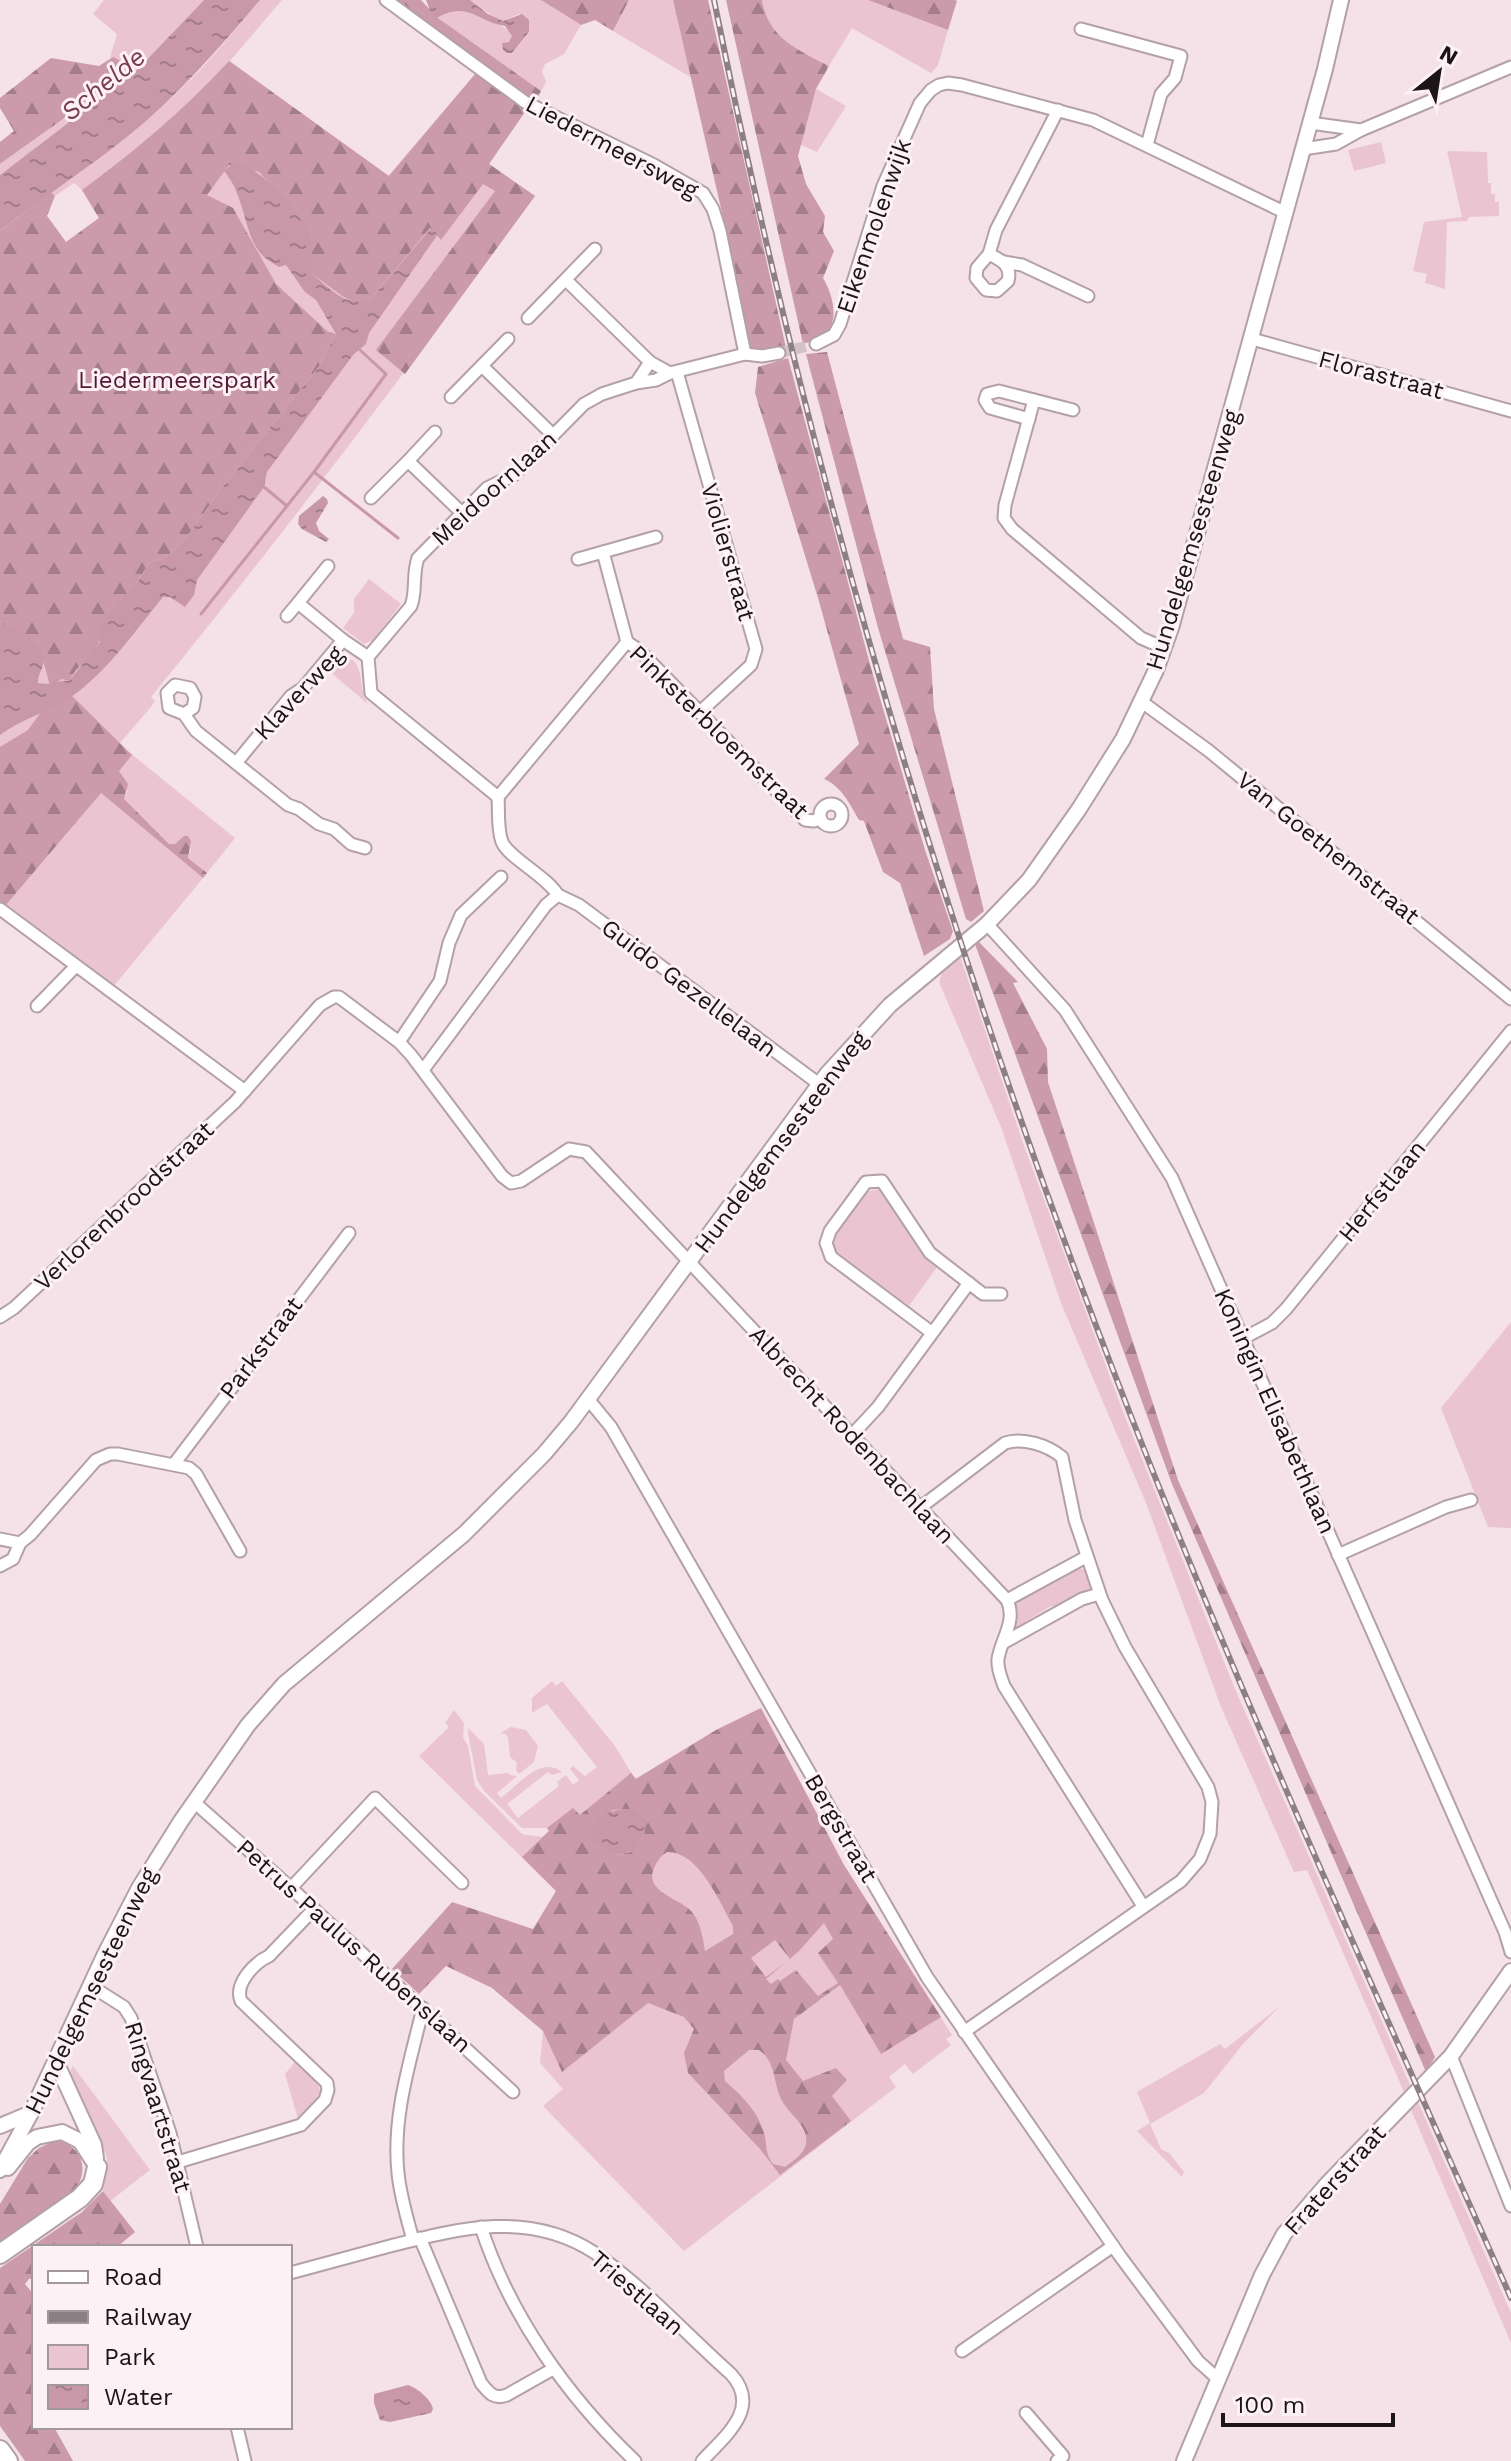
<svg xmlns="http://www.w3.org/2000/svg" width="1511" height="2461" font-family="'Work Sans',sans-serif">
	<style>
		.green { fill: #ebc4d2 }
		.forest { fill: url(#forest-firs); fill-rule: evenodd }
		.water { fill: url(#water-ripples) }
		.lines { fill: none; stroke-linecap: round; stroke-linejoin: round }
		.stream { stroke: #c898a9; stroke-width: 3 }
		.minor-tunnel { stroke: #d4c2c9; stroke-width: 11; stroke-dasharray: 11 5.5; stroke-linecap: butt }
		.minor-casing { stroke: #b3a1a7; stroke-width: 15 }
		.tertiary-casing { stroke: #b3a1a7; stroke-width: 18 }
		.secondary-casing { stroke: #b3a1a7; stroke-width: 18 }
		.trunk-casing { stroke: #b3a1a7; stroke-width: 22 }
		.minor { stroke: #fff; stroke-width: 11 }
		.tertiary { stroke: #fff; stroke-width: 14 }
		.secondary { stroke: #fff; stroke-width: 14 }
		.trunk { stroke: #fff; stroke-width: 18 }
		.rail-casing { stroke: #8d8085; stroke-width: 6 }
		.rail { stroke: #fdf1f5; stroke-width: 3; stroke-dasharray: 9; stroke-linecap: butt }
		.labels { text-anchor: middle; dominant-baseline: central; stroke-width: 6; stroke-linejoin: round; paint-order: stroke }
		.street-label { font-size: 24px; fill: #1b1517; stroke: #fdf1f5 }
		.park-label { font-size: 24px; fill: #531933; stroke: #fdf1f5 }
		.water-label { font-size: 26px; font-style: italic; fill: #7a3c55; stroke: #fdf1f5 }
	</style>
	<defs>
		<pattern id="forest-firs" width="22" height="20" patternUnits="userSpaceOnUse" patternTransform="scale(2)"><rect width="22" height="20" fill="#cb9bac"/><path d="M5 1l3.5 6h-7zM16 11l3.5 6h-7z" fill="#a47d8b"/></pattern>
		<pattern id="water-ripples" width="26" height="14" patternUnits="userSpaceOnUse" patternTransform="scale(2)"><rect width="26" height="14" fill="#c898a9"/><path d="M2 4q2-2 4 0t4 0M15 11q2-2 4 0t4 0" fill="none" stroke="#a27b89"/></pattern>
	</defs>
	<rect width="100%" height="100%" fill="#f5e1e8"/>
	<g class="green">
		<path d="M104,0h100l-68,71 -136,104v-11l77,-55 40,-36 -3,-16 -4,1 7,-24 -24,-20z"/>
		<path d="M260,0h22l-52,61 158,115 88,-103 51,36 -38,55 46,32c-125,170 -251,338 -384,501l4,4 -4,6 -32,37 116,94 -28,35 -19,-15 3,-9 -22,-5 -46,-45 5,-8 -27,2 102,85 -90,109 -113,-85v-651l47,-35 19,26 33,-24 -17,-28 -8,-7 -19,13 -4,-4c47,-34 94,-67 135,-108 27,-26 50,-56 74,-84z"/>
		<path d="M470,0h71l40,25 -17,29 -19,10 -3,7 4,11 -5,9 -103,-73c7,-4 15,-8 24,-8 8,-1 50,19 50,25 0,5 -4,13 -5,18h5l17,-20v-13l-10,-6 -16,7 -5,-1z"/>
		<path d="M629,0h44l19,78 -79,-47z"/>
		<path d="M762,0h106l80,30 -10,35 -7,8 -79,-45 -23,38c-31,-16 -61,-28 -67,-66z"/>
		<path d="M816,89l30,17 -29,46 -18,-8z"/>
		<path d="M1381,142l5,21 -32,8 -6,-21z"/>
		<path d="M1447,151l40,1 1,31h3v11h4v8h4v14l-30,1 -2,4 -20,1 -2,67 -20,-6 2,-9 -14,-3 11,-49 38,-5z"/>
		<path d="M369,579l32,25 -28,36 -9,4 -21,-16 11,-15v-14z"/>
		<path d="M342,658l11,2c11,12 6,30 15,44l-39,-33z"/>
		<path d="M960,956l63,187 100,269 112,277 175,396 -6,7 -97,-222 -13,2 -73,-165 -75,-204 -85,-200 -60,-176 -62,-145 4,-12z"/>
		<path d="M880,1189l7,4 26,39 -3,3 10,16 4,-1 13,17 -28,39 -74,-55 -3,-13 32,-46z"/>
		<path d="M1511,1322v206l-23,-1 -47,-119z"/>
		<path d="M1075,1567l10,3 8,21 -31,16 -11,-1 -26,16 -9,9 -4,-4 3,-21 8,-11z"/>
		<path d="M552,1681l4,5 6,-5 53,65 20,33 81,-49 45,-22 83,157 108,170 -6,4 5,6 -38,29 -8,-10 -16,13 7,10 -212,164 -141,-145 20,-17 -23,-26 16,-172 -137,-135 30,-29 -4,-4 9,-13 10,13 -1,14 5,9 7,40 47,48 20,3 7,-6 -2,-3h-25l-38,-37 -7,-11 -9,-47v-5l16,16 4,31 21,-2 1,2 7,1 -20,17 4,5c17,-13 40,-43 61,-26l-10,3 -4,-3 -41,32 11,14 41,-32 -2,-4 9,-7 7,10 6,-5 -9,-11 3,-3 12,10 12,-9 -50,-63 -15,9v-15z"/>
		<path d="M511,1727l15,3 12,16 -4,16 -15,12 -3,-4 1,-7 -7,-6 -2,-20 -4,-4 -5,1z"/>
		<path d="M1279,2007l-36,37 -39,49 -54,31 11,25 8,4 15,19 -2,5 -45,-46 13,-8 -13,-31 83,-48 5,5z"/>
		<path d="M295,2062c32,29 33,25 3,57l-13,-45z"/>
		<path d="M73,2066l77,104 -40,31 -7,-10 4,-34 -38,-83z"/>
		<path d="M1418,2102l93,211v30l-100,-233z"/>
	</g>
	<g class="forest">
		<path d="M393,0h28l17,18 103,73 -6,11 -43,-26z"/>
		<path d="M541,0h88l-16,31 -18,-11 -14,5z"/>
		<path d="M673,0h35l78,348 -35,4 -25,-122z"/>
		<path d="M726,0h36c6,38 36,50 67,66l-13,23 -18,67 8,28 19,32 -2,16 11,19 -11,27c10,16 18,46 -1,60 -5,3 -14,4 -19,6z"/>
		<path d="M868,0h87l2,1 -9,29z"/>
		<path d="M113,57l6,3 4,7 -6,6 -40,36 -77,55v-22l14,-11 -14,-23v-10l51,-40 48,8z"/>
		<path d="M229,61l160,115 87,-103 51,36 -38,55 46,32 -130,178 -29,-24 119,-159 -12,-7 -42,56 -11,-12 -60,72 -12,4 -16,-8 -31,-23v-33l-17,-30 -35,-38 -30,-7 -22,30 26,13 43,76 51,47 9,3 -15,30 -94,117 -44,61 -18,16 -16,5 -61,96 -12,11 -7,11 -7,-2 -12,7c-9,-36 -13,-51 -50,-64v-391l51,-39 4,4 -8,20 19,26 33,-24 -17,-28c53,-39 102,-80 147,-129z"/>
		<path d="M827,352l76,287 27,8 4,62 50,202 -13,11 -5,-3 -88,-291 -72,-274z"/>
		<path d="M788,358l83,310 54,182 28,81 -3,8 -26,17 -24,-73 -17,-11 -19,-51 -5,-1c-10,-17 -17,-33 -35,-41l35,-35 -41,-146 -63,-205 3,-26z"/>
		<path d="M65,689l67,66 -13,16 9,13 -4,15 45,45h6l9,-8h4l3,5 -3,17 19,15 -4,5 -102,-85 -96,113 -5,-4v-155l28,-17 18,-25z"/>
		<path d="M979,942l39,40 -5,1 34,66 1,33 130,398 257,577 -9,15 -254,-588 -197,-540z"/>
		<path d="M761,1708l83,157 97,152 -60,37 -41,-69 -46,34 -8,41 17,21 33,-13 11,12 -15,16 19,25 -71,54 -20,-26 -72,-76 -4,-20 10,-24 -10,-12 -36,-14 -86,69 -19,-41 -51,-43 -46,-22 -27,28 -27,-25 60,-67 81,27 23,-38 -34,-34 27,-26 -2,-3 26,-20 7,7 51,-42 5,6 80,-49zM634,1809l11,23 -14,20 -16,3 -3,-45zM667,1852c32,-1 53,51 66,74v8l-28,17c-2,-13 -5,-32 -15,-41 -13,-13 -48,-19 -35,-44 3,-6 6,-10 12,-14zM824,1923l9,16 -15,14 20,30 -20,13 -22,-26 -16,11 -2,-2 -7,5 -5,-5 33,-28zM775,1940l15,19 -24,18 -15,-19zM749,2050h10c17,11 14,34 23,51 8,14 27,25 24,43 -2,10 -13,17 -21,23l-12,-3c-9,-13 -5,-17 -9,-31 -6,-22 -22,-37 -39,-52l-1,-10z"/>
		<path d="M60,2141c26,9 29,34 11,54l-71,46v-37l28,-46 11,-10 13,-6z"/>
		<path d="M103,2191l32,41 -18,15h-83v31l-5,1 -4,5 9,11v132h20l19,34h-48l-25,-35v-158l82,-56z"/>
	</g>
	<g class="water">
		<path d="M204,0h56c-41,48 -82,96 -132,136 -41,33 -86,62 -128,95v-56l136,-104z"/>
		<path d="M426,0h44l18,14 15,7 19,-7 7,6v12l-17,21h-5l-4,-3 -1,-7 7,-1 3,-6 -7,-10c-28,-4 -36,-26 -68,-8l-6,-5z"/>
		<path d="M235,162c26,5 70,53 76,79 2,10 0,22 0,32 18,14 34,35 59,27l61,-72 7,6 -69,99 -3,11 -13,11 -86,117 -3,15 -67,93 -3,15 -9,12 -15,-10h-7c-28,34 -55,74 -92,100 -23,16 -49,21 -71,38v-113c17,5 46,21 43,43 -2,7 -5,10 -5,18 13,3 20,-4 31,-2l31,-39 -2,-14 40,-47 11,-18 16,-5 18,-16 44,-61 94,-117 15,-30 -20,-34 -11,-8 -19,-27 -7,2c-8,-5 -16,-9 -21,-17 -14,-20 -14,-56 -34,-79z"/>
		<path d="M323,496l4,3 1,4 -12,20 3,8 10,8 -3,3 -24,-13 -4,-5 1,-8z"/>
		<path d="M634,1809l12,11 -1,12 -12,19 -18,4 -20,-14 -4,-9c7,-19 24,-24 43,-23z"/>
		<path d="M408,2385c9,3 23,14 25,24l-2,4 -41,9 -10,-2 -6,-17v-9z"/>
	</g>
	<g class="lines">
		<g class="stream">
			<path d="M314,472l84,66"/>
			<path d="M264,487l23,19"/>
			<path d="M201,614l113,-142 72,-98 -26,-24"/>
		</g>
		<path class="minor-tunnel" d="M779,353l37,-9"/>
		<defs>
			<g id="minor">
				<path d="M386,0l139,102 129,63 49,28 10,16 7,22 25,123"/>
				<path d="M1081,29l100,27 -6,22 -14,16 -14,51"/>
				<path d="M1310,123l51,7"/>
				<path d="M1303,149l33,-5 25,-14 150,-63"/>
				<path d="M989,254l7,-24 62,-120"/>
				<path d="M989,254c12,6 23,11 19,27l-11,10 -11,-1 -10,-12 1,-10z"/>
				<path d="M1004,262l18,3 66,31"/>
				<path d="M566,280l84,82"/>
				<path d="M528,318l67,-69"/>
				<path d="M1252,339l259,72"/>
				<path d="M816,344l18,-9 6,-11 43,-138 37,-83 11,-13 8,-5 9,-2 14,2 131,35 193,93"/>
				<path d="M482,366l71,69"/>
				<path d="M677,372l79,277 -5,16 -51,47"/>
				<path d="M636,383l20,-3 14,-7"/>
				<path d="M451,397l57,-58"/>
				<path d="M1034,400l-29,105 -1,13 8,11 129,109 23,10"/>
				<path d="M1029,419l-39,-11 -5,-8 2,-6 12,-3 74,19"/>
				<path d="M408,461l27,-29"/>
				<path d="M371,498l37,-37 54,52"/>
				<path d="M578,559l25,-7"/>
				<path d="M328,566l-30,37 45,37"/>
				<path d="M287,616l11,-13"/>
				<path d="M627,642l12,8 166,170 9,1 6,-3"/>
				<path d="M627,642l-24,-90 53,-15"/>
				<path d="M1142,702l67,49 302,248"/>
				<path d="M184,714l9,-6 2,-11 -5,-9 -15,-3 -8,8 2,15 15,6 12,17 92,74 11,4 20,15 15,5 17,15 14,4"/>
				<path d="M236,763l55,-67 12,-8 40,-48 25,17"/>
				<path d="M498,797l-127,-104 -3,-36 43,-51c6,-15 1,-32 7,-48l69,-70 27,-13 70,-71 18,-10 34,-11 14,-21 20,11 75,-19 17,2 17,-3"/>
				<path d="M498,797l129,-155"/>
				<circle cx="831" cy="815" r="11"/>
				<path d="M558,895l21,10 240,179"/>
				<path d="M0,909l245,182"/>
				<path d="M987,924l78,86 107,168 333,754 6,20"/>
				<path d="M37,1006l39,-40"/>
				<path d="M399,1042l41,-61 9,-38 12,-28 40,-38"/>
				<path d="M423,1070l123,-165 12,-10c-13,-20 -49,-37 -56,-53 -5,-14 -3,-31 -4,-45"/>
				<path d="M0,1317l14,-9 221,-206 85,-97 14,-8h5l60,45 12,13 91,121 9,7 10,-2 48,-32 17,3 421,448c10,21 -6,39 -9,59 -1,10 3,18 6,27l139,220"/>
				<path d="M931,1332l-100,-75 -5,-14 4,-12 36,-49 16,-1 48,72 53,41h18"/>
				<path d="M1242,1339l30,-16 14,-14 225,-278"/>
				<path d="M588,1399l23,28 316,550 193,279 78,105 20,18"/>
				<path d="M851,1436l27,-29 91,-124"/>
				<path d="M174,1464l175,-231"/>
				<path d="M921,1507l84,-64c18,-6 42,2 57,14l13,63 27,80 23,47 83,140 4,15 -2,32 -10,25 -19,22 -217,151"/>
				<path d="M0,1539l20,4 -7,16 -13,7"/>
				<path d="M20,1543l10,-8 66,-75 14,-6h8l71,14 7,6 44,77"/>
				<path d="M1338,1555l108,-48 25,-7"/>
				<path d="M1007,1600l79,-43"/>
				<path d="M1003,1643l79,-44 17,-5"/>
				<path d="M194,1802l97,86 222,204"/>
				<path d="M291,1888l84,-90 87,85"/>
				<path d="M91,1986l33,21 7,11 39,115 27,114"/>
				<path d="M1451,2056l60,150"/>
				<path d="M178,2162l123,-37 24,-25 3,-10 -1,-7 -86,-82c-7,-17 13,-38 28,-45l45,-47"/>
				<path d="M481,2227c29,89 86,169 154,234"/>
				<path d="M420,2238l61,145c8,10 13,17 26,12l46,-26"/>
				<path d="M413,2240c-6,-22 -13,-45 -15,-67 -6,-56 12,-111 25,-165"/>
				<path d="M290,2273c33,-9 67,-18 100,-27 70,-18 139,-36 205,7 47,32 93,83 136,121 31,34 -6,62 -29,87"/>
				<path d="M962,2351l151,-105"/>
				<path d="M1026,2413l37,43 -6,5"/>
				<path d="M237,2427l8,34"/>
			</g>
			<path id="tertiary" d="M1184,2461l78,-186 22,-41 43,-50 124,-128 60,-85"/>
			<g id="secondary">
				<path d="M56,2062l38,83 2,13"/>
				<path d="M0,2126l31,-13"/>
				<path d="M8,2168l20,-25 9,-6 25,-5 18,9 17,26"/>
				<path d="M0,2170l31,-57 74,-159 34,-66 42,-67 67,-96 36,-41 180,-150 80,-80 27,-32 256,-348 63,-69 97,-81 42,-44 50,-71 44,-70 33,-69 15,-42 154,-559 16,-69"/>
			</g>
			<g id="trunk">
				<path d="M0,2254l80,-56 13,-14 4,-17"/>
				<path d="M0,2450l8,11"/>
			</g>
		</defs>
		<use href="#minor" class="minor-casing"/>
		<use href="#tertiary" class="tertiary-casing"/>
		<use href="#secondary" class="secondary-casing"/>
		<use href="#trunk" class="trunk-casing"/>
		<use href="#minor" class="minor"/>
		<use href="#tertiary" class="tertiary"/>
		<use href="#secondary" class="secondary"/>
		<use href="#trunk" class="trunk"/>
		<defs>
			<path id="rail" d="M714,0c94,468 228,929 401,1375 120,312 261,617 396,923"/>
		</defs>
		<use href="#rail" class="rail-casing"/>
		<use href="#rail" class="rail"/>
	</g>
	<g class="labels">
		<g class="street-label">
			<text transform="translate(612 147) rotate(28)">Liedermeersweg</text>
			<text transform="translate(874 226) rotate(-71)">Eikenmolenwijk</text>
			<text transform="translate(1381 375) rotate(15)">Florastraat</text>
			<text transform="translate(494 488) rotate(-42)">Meidoornlaan</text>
			<text transform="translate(1193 540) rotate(-73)">Hundelgemsesteenweg</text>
			<text transform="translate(728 552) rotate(74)">Violierstraat</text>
			<text transform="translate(299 693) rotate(-47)">Klaverweg</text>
			<text transform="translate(719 732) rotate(44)">Pinksterbloemstraat</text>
			<text transform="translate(1328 848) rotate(39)">Van Goethemstraat</text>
			<text transform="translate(689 988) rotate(37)">Guido Gezellelaan</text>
			<text transform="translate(781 1142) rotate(-53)">Hundelgemsesteenweg</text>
			<text transform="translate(1382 1191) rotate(-51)">Herfstlaan</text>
			<text transform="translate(124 1206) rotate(-43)">Verlorenbroodstraat</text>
			<text transform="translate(261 1348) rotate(-53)">Parkstraat</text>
			<text transform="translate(1275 1411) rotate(66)">Koningin Elisabethlaan</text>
			<text transform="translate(852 1435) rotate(47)">Albrecht Rodenbachlaan</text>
			<text transform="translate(841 1828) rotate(60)">Bergstraat</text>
			<text transform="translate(354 1946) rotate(42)">Petrus Paulus Rubenslaan</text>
			<text transform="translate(91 1991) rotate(-64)">Hundelgemsesteenweg</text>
			<text transform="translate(158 2107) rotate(73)">Ringvaartstraat</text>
			<text transform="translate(1335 2180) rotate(-48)">Fraterstraat</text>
			<text transform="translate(637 2293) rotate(41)">Triestlaan</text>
		</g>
		<g class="park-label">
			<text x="177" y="380">Liedermeerspark</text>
		</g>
		<g class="water-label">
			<text transform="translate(103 84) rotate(-39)">Schelde</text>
		</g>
	</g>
	<rect x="32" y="2245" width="260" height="184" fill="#fdf1f5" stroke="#a3999c" stroke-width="2"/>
	<rect x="48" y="2271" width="40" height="12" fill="#ffffff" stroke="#a3999c" stroke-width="2"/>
	<text x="104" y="2285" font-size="24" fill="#1b1517">Road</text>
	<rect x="48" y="2311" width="40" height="12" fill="#8d8085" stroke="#a3999c" stroke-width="2"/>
	<text x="104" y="2325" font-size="24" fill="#1b1517">Railway</text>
	<rect x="48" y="2345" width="40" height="24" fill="#ebc4d2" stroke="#a3999c" stroke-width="2"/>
	<text x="104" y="2365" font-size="24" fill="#1b1517">Park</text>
	<rect x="48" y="2385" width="40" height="24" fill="url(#water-ripples)" stroke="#a3999c" stroke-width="2"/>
	<text x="104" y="2405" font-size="24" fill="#1b1517">Water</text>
	<g transform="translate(1439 72) rotate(30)" stroke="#fdf1f5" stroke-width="6" paint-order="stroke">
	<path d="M0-6L14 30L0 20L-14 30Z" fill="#1b1517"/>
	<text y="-12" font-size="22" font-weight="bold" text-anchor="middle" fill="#1b1517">N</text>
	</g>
	<path d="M1223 2413v12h170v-12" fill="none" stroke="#1b1517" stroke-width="4"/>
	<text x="1235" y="2413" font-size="24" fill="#1b1517" stroke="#fdf1f5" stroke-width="6" paint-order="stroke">100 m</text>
</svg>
